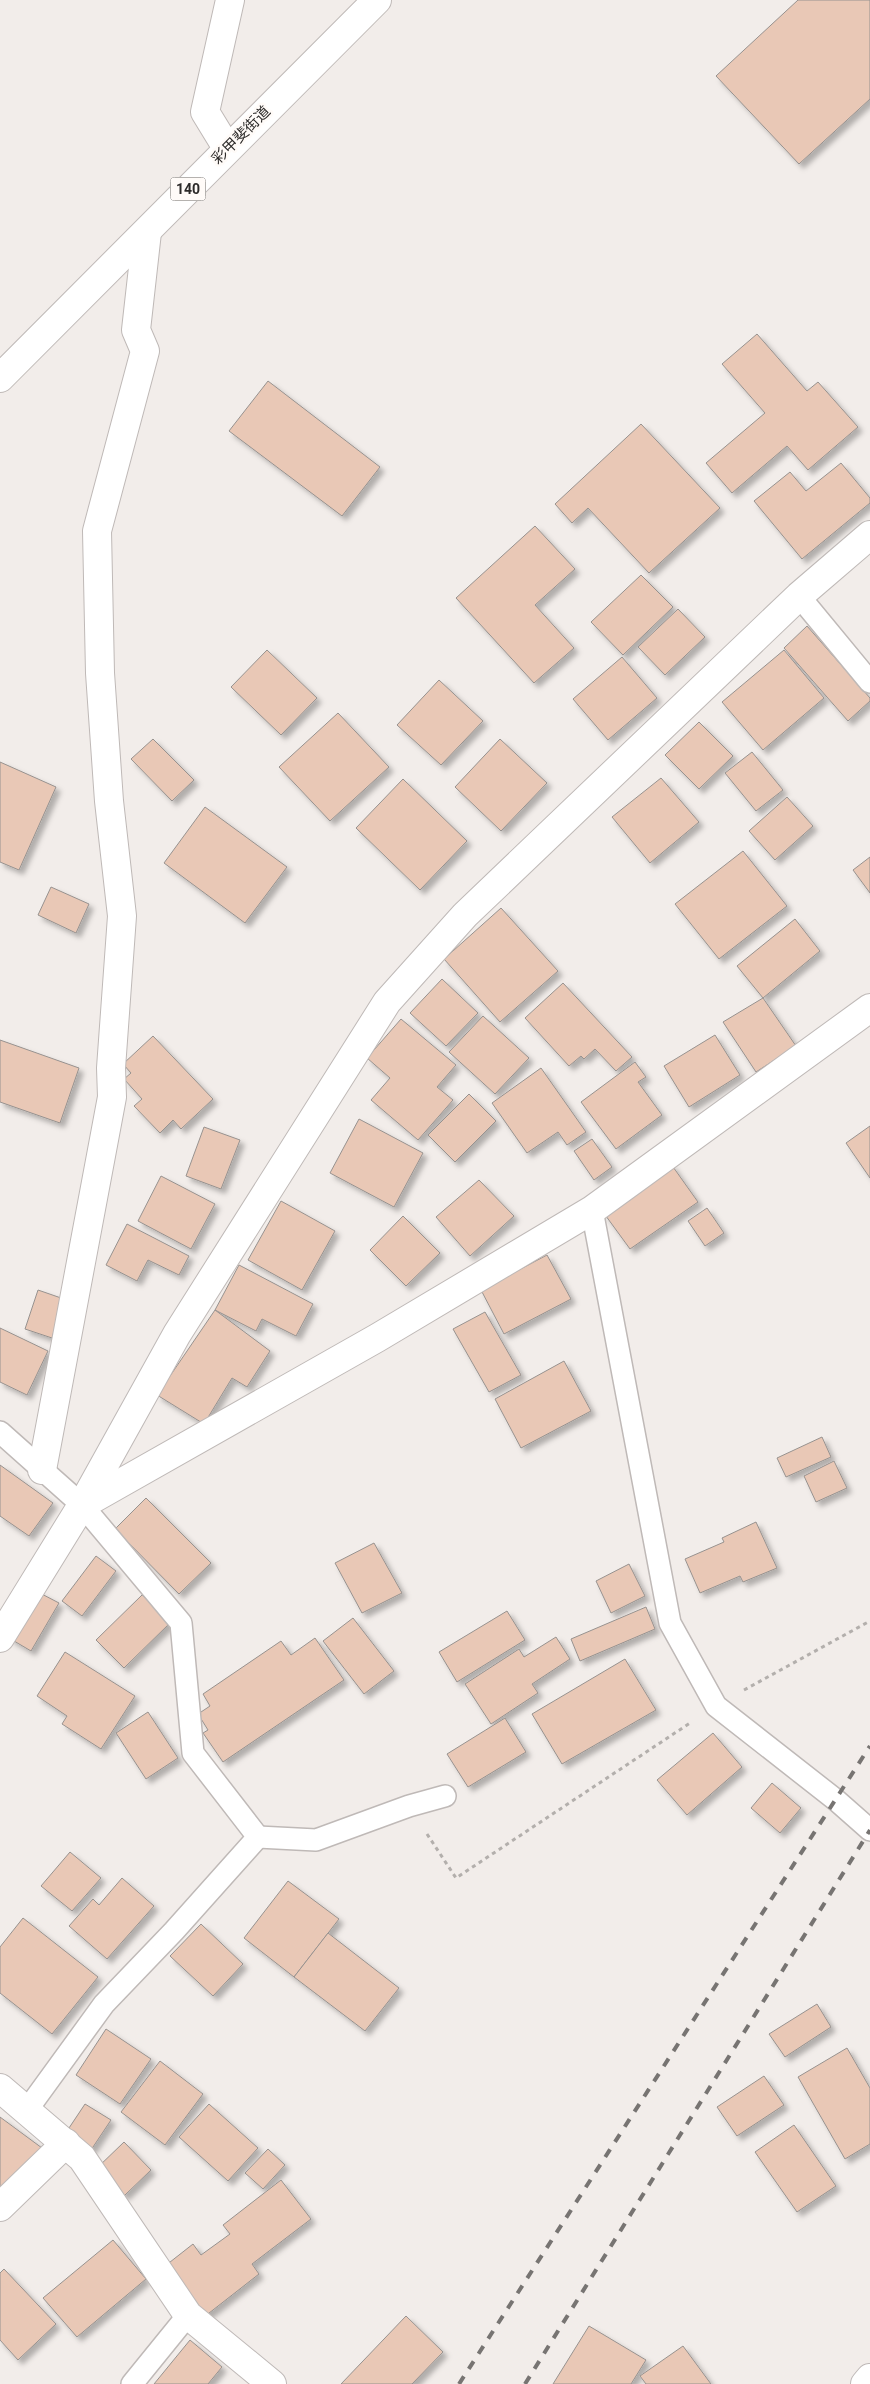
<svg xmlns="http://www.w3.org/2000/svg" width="870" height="2384" font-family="Roboto,'Noto Sans JP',sans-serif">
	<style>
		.building { fill: #e9c8b6; stroke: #97928f; filter: url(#shadow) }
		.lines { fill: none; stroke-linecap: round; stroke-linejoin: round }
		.lane-casing { stroke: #bfb9b7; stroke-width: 24 }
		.street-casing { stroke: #bfb9b7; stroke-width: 30 }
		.highway-casing { stroke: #bfb9b7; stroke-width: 30 }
		.path { stroke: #b3afac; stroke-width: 3; stroke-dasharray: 4 4; stroke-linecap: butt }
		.lane { stroke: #fff; stroke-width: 21 }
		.street { stroke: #fff; stroke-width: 28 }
		.highway { stroke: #fff; stroke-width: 28 }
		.rail { stroke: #777472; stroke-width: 4; stroke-dasharray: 9 9; stroke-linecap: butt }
		.labels { text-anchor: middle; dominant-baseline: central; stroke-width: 5; stroke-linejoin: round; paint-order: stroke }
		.shield { fill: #fffbf8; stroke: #6b6967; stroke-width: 1 }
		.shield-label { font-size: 14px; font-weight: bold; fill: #2c2a29 }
		.street-label { font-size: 15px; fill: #2c2a29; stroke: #fffbf8 }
	</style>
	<defs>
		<filter id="shadow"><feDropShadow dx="4.5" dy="4.5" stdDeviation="2.5" flood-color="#0004"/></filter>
	</defs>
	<rect width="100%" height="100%" fill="#f2edea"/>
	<g class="building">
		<path d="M798,0h72v99l-71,65 -83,-88z"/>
		<path d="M757,334l50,57 11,-9 40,45 -50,43 -21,-24 -55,47 -26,-30 59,-50 -43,-49z"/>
		<path d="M268,381l112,86 -38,49 -113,-85z"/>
		<path d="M641,424l79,84 -71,65 -61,-65 -16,15 -17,-19z"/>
		<path d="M841,463l29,35v5l-68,56 -48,-58 36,-29 16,19z"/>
		<path d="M535,526l40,43 -40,36 39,43 -40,35 -78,-85z"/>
		<path d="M641,575l32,32 -50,48 -32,-33z"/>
		<path d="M678,609l27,28 -40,38 -27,-28z"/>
		<path d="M807,626l63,72v3l-22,20 -64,-73z"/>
		<path d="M267,650l50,48 -36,37 -50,-48z"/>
		<path d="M784,650l40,48 -61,52 -41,-48z"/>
		<path d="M622,657l35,41 -49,42 -35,-41z"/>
		<path d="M439,680l44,41 -42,44 -44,-40z"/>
		<path d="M338,713l51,54 -59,54 -51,-54z"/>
		<path d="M699,722l34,34 -34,33 -34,-34z"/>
		<path d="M153,739l41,41 -22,21 -41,-42z"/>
		<path d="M500,739l47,44 -46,48 -46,-44z"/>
		<path d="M752,752l31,38 -27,21 -31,-38z"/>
		<path d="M0,762l56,25 -37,83 -19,-8z"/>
		<path d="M661,778l38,44 -49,41 -38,-46z"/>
		<path d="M403,779l64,62 -47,49 -64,-62z"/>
		<path d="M787,797l26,29 -38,34 -26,-29z"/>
		<path d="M205,807l82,60 -42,56 -81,-60z"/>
		<path d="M743,851l44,55 -68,53 -44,-55z"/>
		<path d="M870,857v36l-17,-23z"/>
		<path d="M51,887l38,17 -13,29 -38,-18z"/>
		<path d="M501,908l57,63 -58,51 -56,-63z"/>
		<path d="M795,919l25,32 -57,47 -26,-32z"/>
		<path d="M442,979l36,34 -32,33 -36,-33z"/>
		<path d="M563,983l69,74 -16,14 -21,-22 -11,10 -3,-3 -12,10 -44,-48z"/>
		<path d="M763,998l33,48 -40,26 -33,-50z"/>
		<path d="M483,1016l46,42 -34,36 -46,-42z"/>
		<path d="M401,1019l55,46 -19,22 16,13 -35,40 -47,-40 19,-22 -23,-20z"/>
		<path d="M715,1035l25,40 -51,32 -25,-41z"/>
		<path d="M153,1036l60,63 -32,30 -8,-9 -13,13 -26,-27 8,-7 -18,-20 7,-6 -8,-9z"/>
		<path d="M0,1040l79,28 -19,55 -60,-21z"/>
		<path d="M635,1062l11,15 -8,5 24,33 -46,34 -35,-47z"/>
		<path d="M541,1068l45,64 -19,13 -9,-13 -31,21 -35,-50z"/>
		<path d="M469,1094l27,27 -41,41 -27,-27z"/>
		<path d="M359,1119l64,34 -29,54 -64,-34z"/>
		<path d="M870,1126v52l-24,-35z"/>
		<path d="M204,1127l36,13 -19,49 -35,-13z"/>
		<path d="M592,1139l20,28 -18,13 -20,-29z"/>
		<path d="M671,1164l27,38 -68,47 -27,-37z"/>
		<path d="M161,1176l54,28 -24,45 -53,-28z"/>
		<path d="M479,1180l35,36 -44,40 -34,-39z"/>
		<path d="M281,1201l54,30 -33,59 -54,-30z"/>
		<path d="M707,1208l17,25 -19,13 -17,-25z"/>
		<path d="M403,1216l37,37 -34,33 -36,-36z"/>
		<path d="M127,1224l62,32 -10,19 -31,-15 -11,21 -31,-16z"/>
		<path d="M547,1255l24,44 -67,35 -23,-44z"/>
		<path d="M239,1265l74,39 -17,32 -34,-17 -6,12 -41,-21z"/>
		<path d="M38,1290l26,9 -12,39 -27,-9z"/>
		<path d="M215,1310l55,41 -23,36 -15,-9 -28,46 -47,-29z"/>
		<path d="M485,1312l36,63 -32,17 -36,-63z"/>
		<path d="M0,1328l48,23 -21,44 -27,-13z"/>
		<path d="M564,1361l27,50 -70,37 -26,-49z"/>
		<path d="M822,1437l9,20 -45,20 -9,-19z"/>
		<path d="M834,1461l13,27 -31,14 -12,-26z"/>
		<path d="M0,1465l53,38 -24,33 -29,-20z"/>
		<path d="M146,1498l65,65 -32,31 -64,-65z"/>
		<path d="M756,1522l21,46 -34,14 -3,-6 -40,17 -15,-34 39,-17 -2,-4z"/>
		<path d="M374,1543l28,50 -40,20 -27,-50z"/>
		<path d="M96,1556l20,15 -34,45 -20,-15z"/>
		<path d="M629,1564l16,32 -34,17 -15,-32z"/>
		<path d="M36,1591l23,12 -28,48 -22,-13z"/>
		<path d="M142,1595l28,28 -46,45 -28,-28z"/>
		<path d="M646,1607l9,22 -75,32 -9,-22z"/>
		<path d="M507,1611l18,29 -68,42 -18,-30z"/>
		<path d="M353,1618l41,53 -30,23 -41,-53z"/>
		<path d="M556,1637l14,22 -38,25 6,9 -47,31 -26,-40 54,-35 5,8z"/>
		<path d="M315,1638l29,42 -121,82 -20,-29 5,-3 -10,-16 12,-8 -7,-12 78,-53 10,14z"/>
		<path d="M65,1652l70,44 -34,53 -39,-25 5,-8 -30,-20z"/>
		<path d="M625,1659l31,51 -94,54 -30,-50z"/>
		<path d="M148,1712l30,46 -32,21 -30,-46z"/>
		<path d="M505,1718l21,34 -58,35 -21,-33z"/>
		<path d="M713,1733l29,34 -55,48 -30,-35z"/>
		<path d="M772,1783l29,25 -21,25 -29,-25z"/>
		<path d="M70,1852l31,26 -29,33 -31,-25z"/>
		<path d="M122,1878l32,28 -47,53 -38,-33 24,-27 6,6z"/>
		<path d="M288,1881l51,38 -45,58 -50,-39z"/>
		<path d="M23,1918l75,59 -46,57 -52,-41v-46z"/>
		<path d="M201,1924l42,40 -30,32 -43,-40z"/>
		<path d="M328,1933l71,55 -34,43 -71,-54z"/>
		<path d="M817,2004l14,23 -46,30 -16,-23z"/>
		<path d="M106,2029l45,30 -31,45 -44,-29z"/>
		<path d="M847,2048l23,40v56l-25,15 -47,-82z"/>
		<path d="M160,2061l43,33 -38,51 -44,-33z"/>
		<path d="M764,2076l20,29 -47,31 -20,-29z"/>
		<path d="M85,2104l26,16 -20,30 -26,-16z"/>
		<path d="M209,2104l49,44 -30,33 -49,-44z"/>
		<path d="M0,2117l42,31 -42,42z"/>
		<path d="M794,2125l42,61 -39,26 -42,-60z"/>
		<path d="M124,2142l27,28 -27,26 -28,-27z"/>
		<path d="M268,2149l17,16 -22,24 -18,-16z"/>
		<path d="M281,2180l30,39 -59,45 7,10 -55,43 -39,-51 28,-22 8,11 29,-21 -7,-9z"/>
		<path d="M113,2240l33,39 -69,58 -34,-39z"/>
		<path d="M4,2269l52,55 -38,36 -18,-20v-67z"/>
		<path d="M406,2316l37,36 -31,32h-71z"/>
		<path d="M589,2326l57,34 -15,24h-78z"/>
		<path d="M190,2340l32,27 -14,17h-54z"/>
		<path d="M683,2346l28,38h-65l-6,-8z"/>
	</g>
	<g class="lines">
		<defs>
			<g id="lane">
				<path d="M799,596l71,86"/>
				<path d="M592,1210l78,413 46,83 120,94 34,30"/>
				<path d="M0,1432l82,73 99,118 12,130 65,84 -84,94 -70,73 -77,106"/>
				<path d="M258,1837l58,3 93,-34 36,-10"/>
				<path d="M132,2384l56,-69"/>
			</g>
			<g id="street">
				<path d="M227,148l-22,-36 25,-112"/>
				<path d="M42,1470l70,-373 -1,-29 11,-152 -13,-115 -9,-128 -3,-142 48,-180 -9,-21 11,-98"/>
				<path d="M82,1505l295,-167 215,-128 278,-202"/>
				<path d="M0,1638l82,-133 95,-171 210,-332 78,-87 334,-319 71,-61"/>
				<path d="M0,2088l82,70 106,157 84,69"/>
				<path d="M0,2207l66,-64"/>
				<path d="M865,2384l5,-6"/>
			</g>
			<path id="highway" d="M0,378l377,-378"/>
		</defs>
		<use href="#lane" class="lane-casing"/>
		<use href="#street" class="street-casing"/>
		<use href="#highway" class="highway-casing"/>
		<g class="path">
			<path d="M744,1690l126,-69"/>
			<path d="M427,1834l29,44 234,-155"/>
		</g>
		<use href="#lane" class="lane"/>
		<use href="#street" class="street"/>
		<use href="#highway" class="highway"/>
		<g class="rail">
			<path d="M459,2384l411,-638"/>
			<path d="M525,2384l345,-554"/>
		</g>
	</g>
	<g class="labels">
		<rect class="shield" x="170.5" y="177.5" width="35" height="23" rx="4"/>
		<g class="shield-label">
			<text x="188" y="189">140</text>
		</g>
		<g class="street-label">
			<text transform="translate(241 135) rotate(-45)">彩甲斐街道</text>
		</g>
	</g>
</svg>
